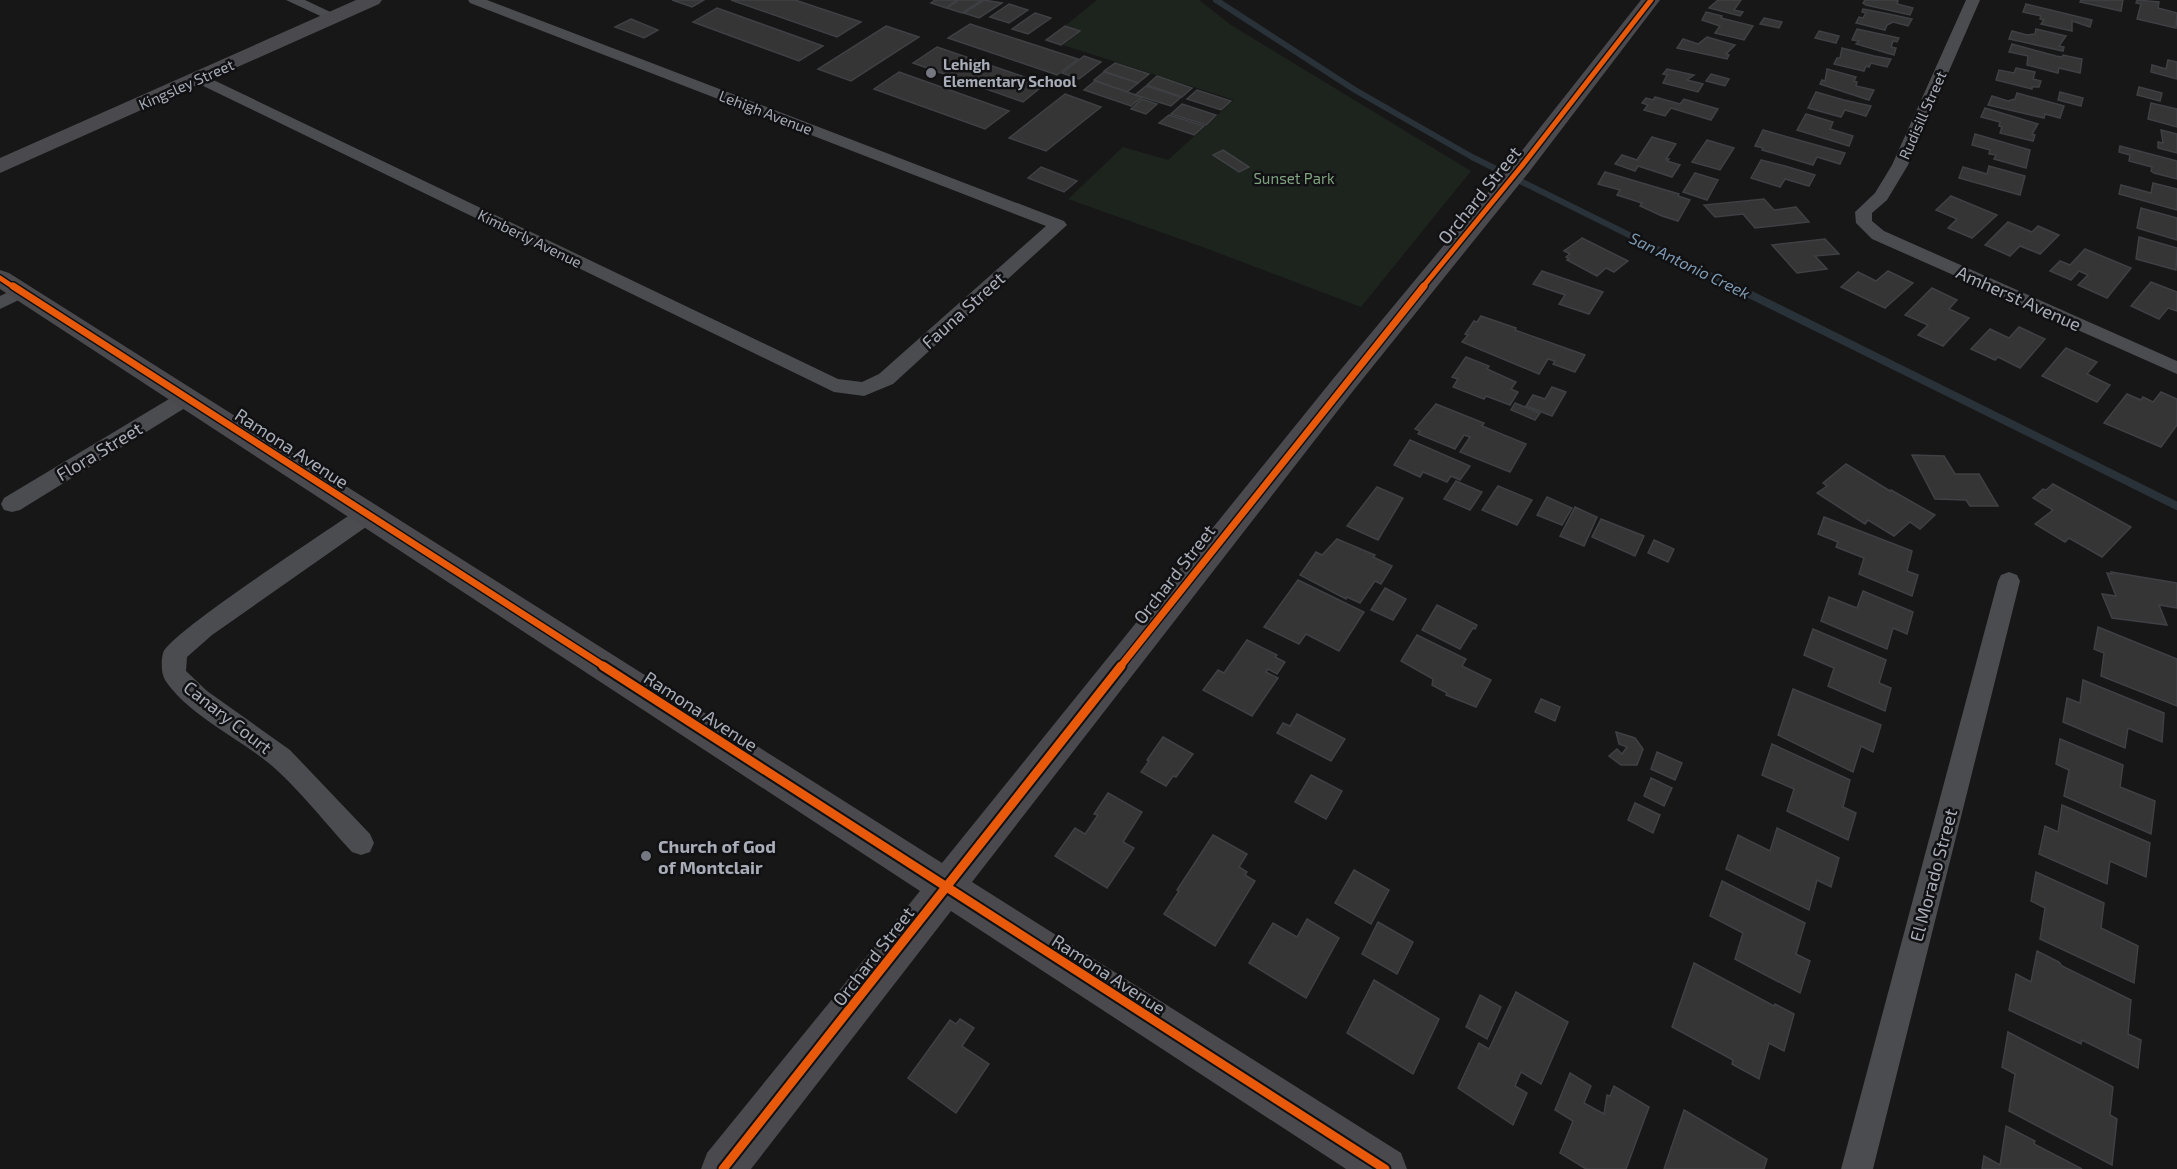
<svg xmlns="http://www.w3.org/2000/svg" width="2177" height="1169" font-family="'Exo 2',sans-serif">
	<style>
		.green { fill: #1d241e }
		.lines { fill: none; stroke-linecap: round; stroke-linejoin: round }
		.stream-far1 { stroke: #2a3239; stroke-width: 6 }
		.stream { stroke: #2a3239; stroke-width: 8 }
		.building { fill: #353536; stroke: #3f4043; stroke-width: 1.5 }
		.street { fill: #4b4c50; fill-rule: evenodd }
		.secondary { fill: #4a4a4e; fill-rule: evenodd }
		.cycleway-far2-casing { stroke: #111113; stroke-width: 8 }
		.cycleway-far1-casing { stroke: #111113; stroke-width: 10 }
		.cycleway-casing { stroke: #111113; stroke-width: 13 }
		.cycleway-far2 { stroke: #e8590c; stroke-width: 5 }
		.cycleway-far1 { stroke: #e8590c; stroke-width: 7 }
		.cycleway { stroke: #e8590c; stroke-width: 9 }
		.poi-dot { fill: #757880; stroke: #111113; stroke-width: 2 }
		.labels { text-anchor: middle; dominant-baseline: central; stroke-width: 5; stroke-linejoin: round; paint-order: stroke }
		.far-poi-label { font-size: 15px; font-weight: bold; fill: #a8adb8; stroke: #111113; text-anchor: start }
		.far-street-label { font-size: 15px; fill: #a8adb8; stroke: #111113 }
		.far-park-label { font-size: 15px; fill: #7fa381; stroke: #111113 }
		.far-water-label { font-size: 16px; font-style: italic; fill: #7f9bb3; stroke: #111113 }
		.street-label { font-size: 18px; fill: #a8adb8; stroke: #111113 }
		.poi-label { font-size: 18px; font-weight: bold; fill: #a8adb8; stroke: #111113; text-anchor: start }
	</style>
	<rect width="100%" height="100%" fill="#171717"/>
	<path class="green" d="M1097,0h102l32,25 240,146 -110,136 -153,-58 -140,-50 55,-52 45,13 66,-60 -171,-55 18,-14 -15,-6z"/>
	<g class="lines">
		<path class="stream-far1" d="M1216,0l139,90 117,67 264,131"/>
		<path class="stream" d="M1733,286l444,220"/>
	</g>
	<g class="building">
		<path d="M672,0h32l-12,7z"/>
		<path d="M731,0h64l66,22 -24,15z"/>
		<path d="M935,0h22l-11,8 -15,-5z"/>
		<path d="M959,0h23l-20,13 -15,-5z"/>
		<path d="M984,0l18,3 -23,15 -15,-5z"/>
		<path d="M1718,0h23l-7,10 9,2 -3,4 -31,-8z"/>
		<path d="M1865,0h31l2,1 -1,3 16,4 -3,7 -44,-10 -3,-2z"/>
		<path d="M2081,0h42l-2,11 -41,-9z"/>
		<path d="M2137,0l22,2 -1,6 19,5 -1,15 -39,-9 4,-15 -5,-1z"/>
		<path d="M1009,4l19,6 -19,13 -19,-6z"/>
		<path d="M2026,4l66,16 -2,7 -18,-6v10l-31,-7 3,-4 -4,-1 1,-3 -18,-4z"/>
		<path d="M717,8l106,38 -24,15 -106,-39z"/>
		<path d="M1863,9l21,4 28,6 -4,7 -15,-4 -6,3 -2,5 -29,-7 3,-6 4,1 3,-5 -4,-1z"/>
		<path d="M1706,12l16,4 -1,2 32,8 -9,14 -29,-7 5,-7 -18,-6z"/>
		<path d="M1035,13l16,5 -23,16 -16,-5z"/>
		<path d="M1764,18l18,4 -3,6 -19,-4z"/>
		<path d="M631,19l27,11 -14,8 -29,-11z"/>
		<path d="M970,24l108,35 -21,16 -109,-37z"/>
		<path d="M886,26l33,11 -68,44 -33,-12z"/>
		<path d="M1065,26l15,5 -19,14 -15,-5z"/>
		<path d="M1857,29l42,9 -2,4 -4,-1 -2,6 5,1 -2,7 -38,-11 3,-3 -7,-1z"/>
		<path d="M2036,29l30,7 -7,10 5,1 -1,4 -54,-12 3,-8 15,4 8,-1z"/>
		<path d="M1819,31l20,5 -3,7 -21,-5z"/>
		<path d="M1707,37l28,8 -9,9 3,1 -2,4 -50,-11 6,-9 15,5z"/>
		<path d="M2012,44l44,12 6,1 1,-2 19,4 -2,14 -21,-5 -1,5 -31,-8 1,-9 -19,-4z"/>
		<path d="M937,47l108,37 -22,18 -110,-39z"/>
		<path d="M1842,48l32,8 17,3 -4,8 -16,-4 -2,4 -3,-1 -2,5 -30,-7 3,-6h3z"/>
		<path d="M1084,56l17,6 -22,17 -17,-6z"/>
		<path d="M2168,60l9,2v17l-26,-7 1,-7 14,4z"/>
		<path d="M1115,63l34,11 -11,9 -34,-12z"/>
		<path d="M2016,68l19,4 -2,7 8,2 -2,6h-7v2l-36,-9 3,-10 15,3z"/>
		<path d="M1667,69l27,6 -7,5 16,4 -5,8 -35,-9 4,-8 -4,-1z"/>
		<path d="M1827,69l29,8 -2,4 3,1 -1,4 18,4 -5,10 -49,-16 2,-4 3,1z"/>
		<path d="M899,72l110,39 -24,18 -111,-40z"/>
		<path d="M1104,72l34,11 -11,9 -33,-12z"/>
		<path d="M1711,74l18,5 -4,7 -19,-5z"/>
		<path d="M1157,76l35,12 -10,9 -35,-12z"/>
		<path d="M1095,81l47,16 -11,9 -47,-16z"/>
		<path d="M1146,86l35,11 -10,9 -36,-11z"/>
		<path d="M2139,87l23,6 -2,8 -23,-6z"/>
		<path d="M1197,90l34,11 -10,9 -34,-11z"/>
		<path d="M1816,92l28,8 27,6 -5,10 -21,-6 -4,7 -33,-9z"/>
		<path d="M2060,92l23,6 -2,8 -23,-6z"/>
		<path d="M2017,93l47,13 -4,12 -15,-4 -1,4 -56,-13 4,-9 16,5 7,-2z"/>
		<path d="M1065,94l36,13 -55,44 -37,-13z"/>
		<path d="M1655,97l25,7 4,-5 34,10 -7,11 -40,-12 -6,8 -21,-6 4,-5 -6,-2 4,-5 7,2z"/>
		<path d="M1142,99l15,5 -11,10 -15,-5z"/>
		<path d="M2151,103l26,6v18l-29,-8z"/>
		<path d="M1182,104l34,11 -10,10 -35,-11z"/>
		<path d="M1985,108l53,16 -6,10 3,1 -2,6 -33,-8 2,-6 -3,-1 1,-4 -19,-5z"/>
		<path d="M1806,114l27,8 -3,7 23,7 -4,10 -52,-16z"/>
		<path d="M1169,115l35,11 -10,9 -35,-12z"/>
		<path d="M1763,130l82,23 -5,11 -23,-7 -4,8 -51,-15 1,-2 -8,-2z"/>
		<path d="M2161,130l16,4v19l-19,-5v-6l5,1z"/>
		<path d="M1975,134l55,16 -4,18 -32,-9 2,-4 -7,-1 1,-4 -18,-5z"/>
		<path d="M1652,137l24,7 -10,15h3l-2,2 13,4 -8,12 -34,-11 -3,5 -20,-7 7,-9 15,5z"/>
		<path d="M1707,140l27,8 -14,22 -28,-8z"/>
		<path d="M2120,146l57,15v18l-23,-6 -3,-2 1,-4 -23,-6 1,-6 -11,-3z"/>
		<path d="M1223,150l26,17 -10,5 -26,-17z"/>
		<path d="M1761,160l24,6 30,9 -6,11 -24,-7 -5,8 -29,-9z"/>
		<path d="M1989,166l36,10 -5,19 -61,-17 4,-11 24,7z"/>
		<path d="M1041,167l36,14 -13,11 -36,-14z"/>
		<path d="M1605,172l74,22 -1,2 12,4 -12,21 -16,-5 -22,-10 2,-3 -25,-8 3,-5 -22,-6z"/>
		<path d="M1695,173l23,7 -11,20 -24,-8z"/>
		<path d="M2153,183l24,6v21l-58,-16 2,-9 30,8z"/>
		<path d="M1951,196l46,19 -25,23 -24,-10 9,-9 -21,-9z"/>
		<path d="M1764,199l10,11 22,-3 13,15 -54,6 -12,-14 -28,3 -11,-12z"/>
		<path d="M2141,208l36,10v22l-40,-12z"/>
		<path d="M2008,222l24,10 6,-6 21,9 -19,19 -20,-8 -10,10 -25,-11z"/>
		<path d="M2139,237l38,11 -1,22 -40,-11z"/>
		<path d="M1582,238l46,23 -14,11 -8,-4 -9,8 -30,-16 2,-1 -3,-2 4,-3 -6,-3z"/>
		<path d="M1825,239l14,15 -24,2 12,13 -30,4 -25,-28z"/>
		<path d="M2085,249l46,19 -24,30 -29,-13 10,-10 -9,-4 -8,9 -21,-9 10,-10 10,4z"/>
		<path d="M1542,271l61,21 -14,22 -30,-10 6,-9 -32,-11z"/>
		<path d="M1888,271l25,12 -28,25 -44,-21 17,-15 18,9z"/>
		<path d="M2151,282l26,10v19l-9,-3 -9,11 -28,-13z"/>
		<path d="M1932,288l25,12 -8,9 20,9 -26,28 -25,-11 10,-10 -23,-10z"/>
		<path d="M1481,316l35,12 -1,2 70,25 -10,17 -22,-8 2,-3 -7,-2 -9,15 -77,-32 6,-7 -3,-1 9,-13 3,1z"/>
		<path d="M2019,327l26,12 -25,29 -22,-11 -3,3 -24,-11 19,-20 19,9z"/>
		<path d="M2066,348l31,14 -10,12 23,11 -13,17 -55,-26z"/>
		<path d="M1466,357l23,9 -2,3 29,13 -5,7 7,3 -8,13 -24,-9 -2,3 -31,-12 5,-8 -6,-2z"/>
		<path d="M1552,387l14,5 -14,24 -26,-10 7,-11 12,4z"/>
		<path d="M2161,392l16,7v26l-16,22 -57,-24 23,-29 14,6 2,-3 10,5z"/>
		<path d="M1515,403l25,10 -5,7 -24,-10z"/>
		<path d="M1436,404l48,19 -2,3 44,18 -16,28 -50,-20 10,-15 -6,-2 -9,14 -37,-15 2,-3 -5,-2z"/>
		<path d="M1410,440l60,26 -10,14 -9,-4 -4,6 -24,-10 -3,5 -26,-12z"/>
		<path d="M1912,455l32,1 11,18h24l19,32h-28l-4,-6 -31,-1z"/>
		<path d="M1846,464l44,27 1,-1 44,25 -15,14 -10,-7 -16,14 -26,-16 -3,4 -48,-31 10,-7 -4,-3z"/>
		<path d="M1456,481l26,11 -12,18 -26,-11z"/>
		<path d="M2053,484l78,43 -29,30 -33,-19 -4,4 -30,-18 18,-14 -20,-12 10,-9 3,1z"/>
		<path d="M1498,486l34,14 -15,25 -35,-15z"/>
		<path d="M1377,487l26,11 -25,42 -31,-14z"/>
		<path d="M1547,497l25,11 -10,17 -25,-10z"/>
		<path d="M1575,507l22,10 -13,29 -24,-10z"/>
		<path d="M1824,517l88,34 -5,20 11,4 -6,21 -53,-22 5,-16 -28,-11 2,-5 -20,-8z"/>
		<path d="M1601,519l43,17 -9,20 -43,-19z"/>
		<path d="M1337,539l38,16 -2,2 19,9 -11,18 -6,-3 -15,22 -13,-6 -1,2 -46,-24 16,-23 6,3z"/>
		<path d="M1654,540l20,9 -6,13 -20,-9z"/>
		<path d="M2111,572l66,11v25l-18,-3 8,20 -55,-7 -10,-24 14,2 -9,-23 5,1z"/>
		<path d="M1298,580l66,32 -25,39 -33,-17 -7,10 -35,-17z"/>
		<path d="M1385,588l21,11 -13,21 -22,-10z"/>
		<path d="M1863,591l50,21 -6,22 -14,-6 -6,21 -66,-28 8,-24 28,11z"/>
		<path d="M1437,605l40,20 -2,4 -2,-1 -13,21 -38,-19z"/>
		<path d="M2098,627l79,32v47l-76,-30 3,-23 -10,-4z"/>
		<path d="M1813,629l73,31 -7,23 12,5 -6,23 -57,-25 6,-18 -30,-13z"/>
		<path d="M1417,635l49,24 -4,7 29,14 -15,27 -30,-12 1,-2 -15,-8 1,-6 -32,-18z"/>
		<path d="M1247,640l30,15 -2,2 10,5 -8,12 -9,-5 -2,3 12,6 -26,38 -49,-26 15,-20 6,3z"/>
		<path d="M2083,680l81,33 -2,29 -34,-14 -3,20 -62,-26 4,-24 13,5z"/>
		<path d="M1793,689l88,36 -8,27 -12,-6 -8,26 -75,-37z"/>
		<path d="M1541,699l19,8 -5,14 -20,-9z"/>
		<path d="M1297,714l48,25 -14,22 -54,-28 6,-10 7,3z"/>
		<path d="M1616,732l19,6 8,11 -6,16h-16l-12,-9 8,-7 5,5 5,-7 -8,-3z"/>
		<path d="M1163,737l30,17 -17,23 -3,-1 -7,10 -25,-14 8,-11 -2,-1z"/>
		<path d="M2060,739l63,26 -3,22 35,14 -4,33 -87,-38 5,-26 -13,-6z"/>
		<path d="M1772,744l78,36 -7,27 13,6 -8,27 -61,-29 7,-22 -32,-14z"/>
		<path d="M1657,752l25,11 -7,17 -24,-11z"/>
		<path d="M1311,775l31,16 -16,28 -31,-17z"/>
		<path d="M1651,778l21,10 -8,18 -20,-10z"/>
		<path d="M1108,793l34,19 -19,30 11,6 -27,40 -52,-32 20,-28 10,6 13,-19 -4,-1z"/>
		<path d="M1635,803l25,12 -7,18 -25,-13z"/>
		<path d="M2062,805l88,38 -4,34 -36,-16 -3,23 -68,-30 6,-28 13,6z"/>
		<path d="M1777,828l62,30 -8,29 -14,-7 -8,30 -83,-41 12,-34 32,16z"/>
		<path d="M1213,835l34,19 -8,13 8,5 -2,3 10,6 -40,65 -51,-32 15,-23 -2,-1z"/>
		<path d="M1354,870l35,20 -18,34 -36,-21z"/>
		<path d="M2036,872l68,31 -3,25 37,18 -4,37 -94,-44 5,-31 -14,-7z"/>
		<path d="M1722,881l83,42 -9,31 14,7 -10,32 -65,-34 8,-26 -33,-17z"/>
		<path d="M1307,919l32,19 -33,60 -57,-35 24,-40 24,14z"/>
		<path d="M1378,922l35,20 -16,32 -35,-20z"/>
		<path d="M2037,951l22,11 3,4 69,34 -3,34 13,6 -3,28 -56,-28 -1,4 -72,-34 7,-36 15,8z"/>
		<path d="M1694,963l80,43 1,-2 19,10 -10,37 -15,-8 -10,36 -27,-15 1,-4 -61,-33z"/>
		<path d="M1374,980l65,39 -26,55 -66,-41z"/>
		<path d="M1516,992l52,30 -27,62 -20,-12 -6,14 12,7 -14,32 -55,-37 21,-45 10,6z"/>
		<path d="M1480,995l21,12 -14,32 -21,-12z"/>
		<path d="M960,1019l14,9 -12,18 27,18 -33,49 -48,-35 42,-58 6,4z"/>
		<path d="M2008,1032l105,55 -3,28 7,4 -5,46 -103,-54 6,-37 -13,-7z"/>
		<path d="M1570,1073l21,13 -7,17 20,11 3,-19 3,1 4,-10 35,21 -23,62h-40l-26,-16 13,-32 -18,-11z"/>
		<path d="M1684,1110l83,49 -3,10h-100z"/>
		<path d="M2006,1126l29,15 -1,3 48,25h-100l2,-13 16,9z"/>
	</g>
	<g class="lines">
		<g class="street">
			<path d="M286,0h19l36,17 -7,4 -5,-1z"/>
			<path d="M468,0h19l577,221 3,4 -174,159 -29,12 -30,-4 -641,-311 -2,-3 2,-3h10l635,304 24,3 17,-8 167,-148 -576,-223z"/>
			<path d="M1966,0h14l-72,165 -21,35 -15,13v8l12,10 293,130v13l-305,-135 -16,-16 -1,-11 20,-19 17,-28z"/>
			<path d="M21,286l6,2 3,4 -3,4 -27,13v-13z"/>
			<path d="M186,391l7,2 3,5 -3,5 -173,107 -8,2 -8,-2 -3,-6 3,-6 175,-105z"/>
			<path d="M368,506l8,2 3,6 -3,6 -164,115 -25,22 -1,14 21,20 83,59 80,84 4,9 -4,9 -9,3 -9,-3c-25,-27 -54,-64 -81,-87 -32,-27 -83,-50 -106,-85 -4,-7 -4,-19 -2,-27 5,-19 170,-126 197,-145z"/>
			<path d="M2009,572l8,3 3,6 -147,588h-32l157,-588 3,-6z"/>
		</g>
		<g class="secondary">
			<path d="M356,0h26l-3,4 -379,169v-15z"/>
			<path d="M1641,0h19l-131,172 -176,219 -381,491 429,271 6,16h-61l-395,-258 -200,258h-50l6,-16 213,-262 -920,-602v-19l9,3 933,590 391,-484 180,-217z"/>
		</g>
		<defs>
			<g id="cycleway-far2">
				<path d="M0,278l15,10"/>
				<path d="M1422,288l99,-121 130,-167"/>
			</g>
			<g id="cycleway-far1">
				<path d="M13,286l592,381"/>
				<path d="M1120,667l304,-381"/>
			</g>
			<g id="cycleway">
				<path d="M603,666l782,503"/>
				<path d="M723,1169l398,-503"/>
			</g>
		</defs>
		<use href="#cycleway-far2" class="cycleway-far2-casing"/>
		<use href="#cycleway-far1" class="cycleway-far1-casing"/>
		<use href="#cycleway" class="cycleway-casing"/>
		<use href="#cycleway-far2" class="cycleway-far2"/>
		<use href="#cycleway-far1" class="cycleway-far1"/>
		<use href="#cycleway" class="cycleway"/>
	</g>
	<g class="poi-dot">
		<circle cx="931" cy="73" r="6"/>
		<circle cx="646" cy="856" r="6"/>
	</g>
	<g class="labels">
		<g class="far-poi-label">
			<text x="943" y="64">Lehigh<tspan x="943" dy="17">Elementary School</tspan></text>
		</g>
		<g class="far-street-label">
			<text transform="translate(186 84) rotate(-24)">Kingsley Street</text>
			<text transform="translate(766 112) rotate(21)">Lehigh Avenue</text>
			<text transform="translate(1922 115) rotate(-66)">Rudisill Street</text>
			<text transform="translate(530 238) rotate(26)">Kimberly Avenue</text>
		</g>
		<g class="far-park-label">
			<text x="1294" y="178">Sunset Park</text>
		</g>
		<g class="far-water-label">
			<text transform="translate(1690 265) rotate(26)">San Antonio Creek</text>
		</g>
		<g class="street-label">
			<text transform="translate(1479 195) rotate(-51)">Orchard Street</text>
			<text transform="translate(2019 298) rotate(24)">Amherst Avenue</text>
			<text transform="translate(963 310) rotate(-42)">Fauna Street</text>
			<text transform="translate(292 448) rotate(33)">Ramona Avenue</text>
			<text transform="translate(99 451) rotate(-31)">Flora Street</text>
			<text transform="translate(1174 574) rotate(-52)">Orchard Street</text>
			<text transform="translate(701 711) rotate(33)">Ramona Avenue</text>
			<text transform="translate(228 717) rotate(38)">Canary Court</text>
			<text transform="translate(1933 875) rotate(-75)">El Morado Street</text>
			<text transform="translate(873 956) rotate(-52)">Orchard Street</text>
			<text transform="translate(1109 974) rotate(33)">Ramona Avenue</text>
		</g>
		<g class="poi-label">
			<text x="658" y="846">Church of God<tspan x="658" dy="21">of Montclair</tspan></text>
		</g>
	</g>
</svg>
